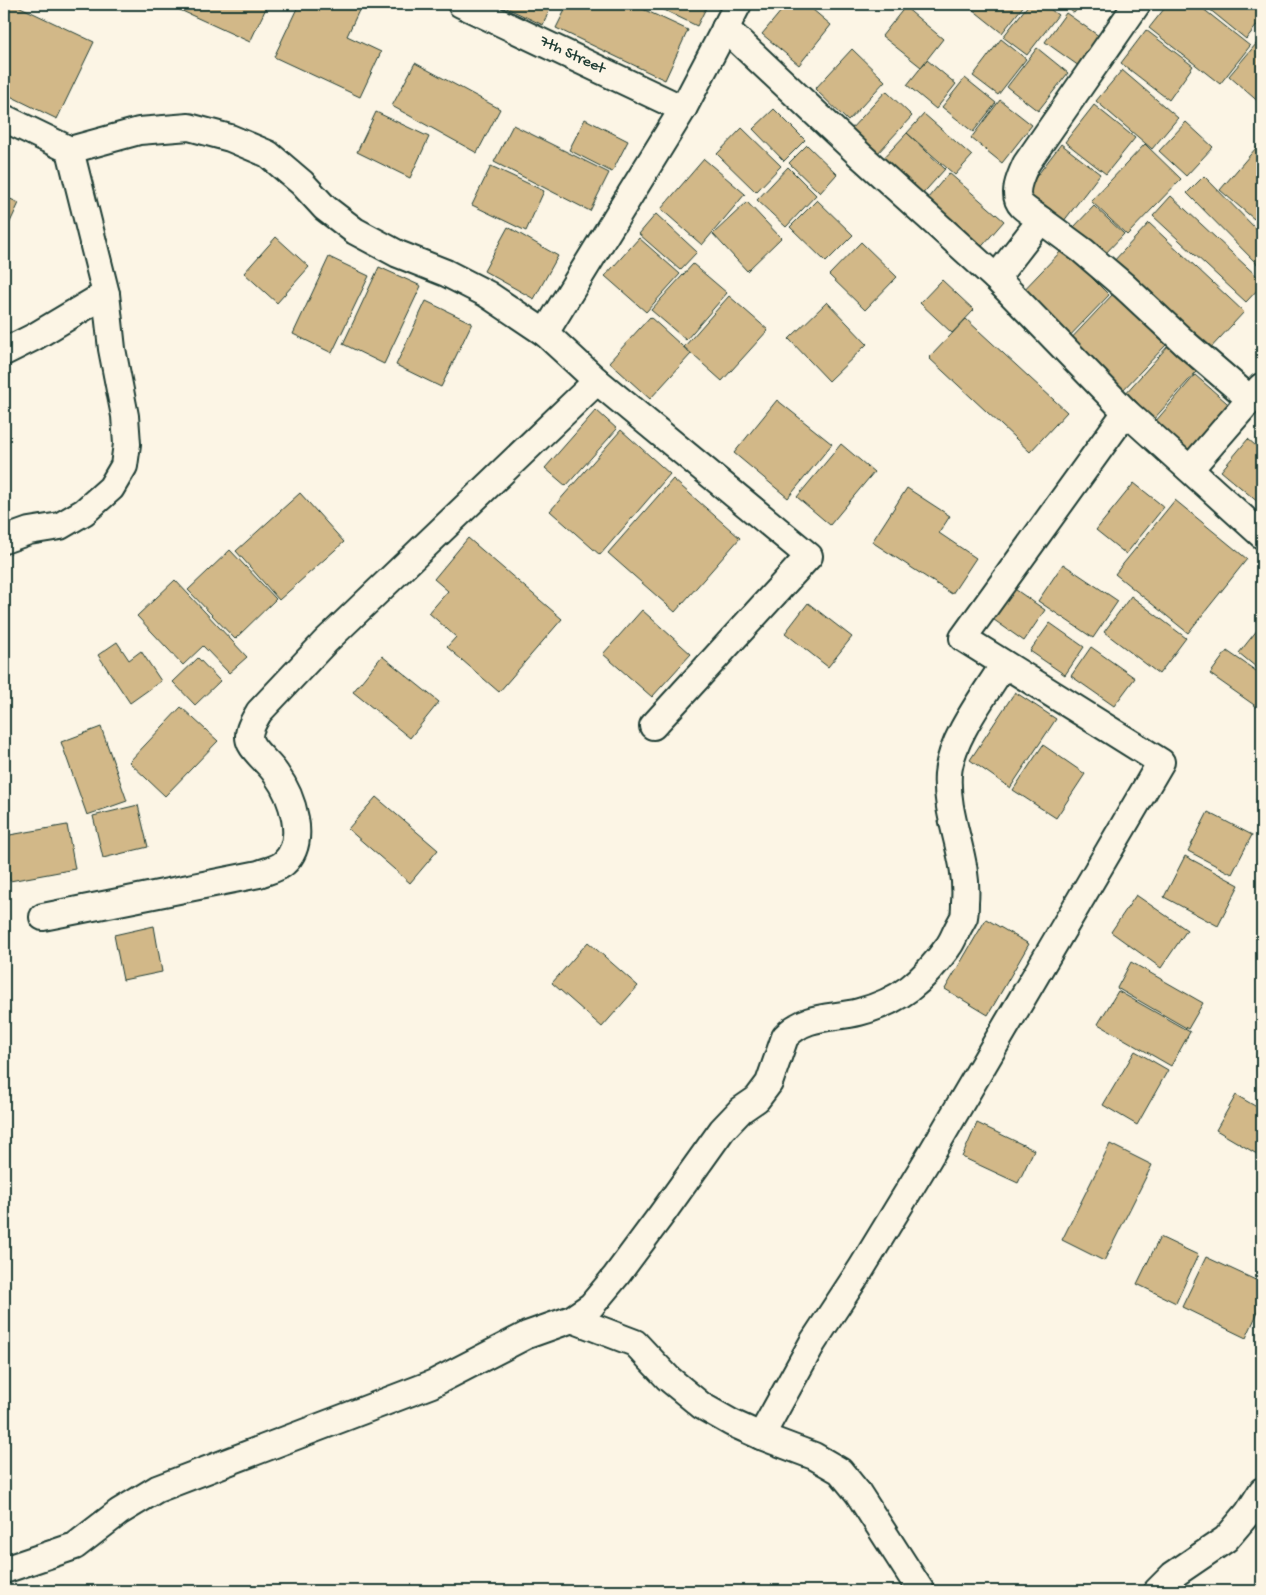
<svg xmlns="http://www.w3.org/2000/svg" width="1266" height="1595" font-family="'Gochi Hand',sans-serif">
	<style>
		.building { fill: #d2b888; stroke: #1f3d34 }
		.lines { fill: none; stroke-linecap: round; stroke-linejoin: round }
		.street-casing { stroke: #1f3d34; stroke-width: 30 }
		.street { stroke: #fcf5e5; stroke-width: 26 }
		.labels { text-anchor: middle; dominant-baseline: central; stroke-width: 4.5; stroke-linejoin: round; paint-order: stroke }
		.street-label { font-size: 16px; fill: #1f3d34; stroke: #fcf5e5 }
	</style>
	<rect width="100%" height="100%" fill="#fcf5e5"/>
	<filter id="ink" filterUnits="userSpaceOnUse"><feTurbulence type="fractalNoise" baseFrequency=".02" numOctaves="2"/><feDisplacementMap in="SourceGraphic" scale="10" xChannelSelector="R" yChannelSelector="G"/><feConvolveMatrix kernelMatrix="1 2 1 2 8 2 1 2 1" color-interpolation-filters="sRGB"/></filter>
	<g filter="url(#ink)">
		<g class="building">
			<path d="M4,4h10l80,38 -37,77 -53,-26z"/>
			<path d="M167,4h101l-18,38z"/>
			<path d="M299,4h63l-15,32 34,16 -21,45 -86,-40z"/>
			<path d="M498,4h54l-9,21z"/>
			<path d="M568,4h64l56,26 -23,50 -109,-52z"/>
			<path d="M652,4h56l-11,22z"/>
			<path d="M787,4h19l25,21 -32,40 -37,-31z"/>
			<path d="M976,4h49l-23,29 -30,-24z"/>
			<path d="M1029,4h14l15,11 -31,40 -24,-18z"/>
			<path d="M1062,4h19l-7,9z"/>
			<path d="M1168,4h29l53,42 -30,38 -71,-56z"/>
			<path d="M1203,4h59v15l-16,20z"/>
			<path d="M905,7l38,32 -22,28 -39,-31z"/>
			<path d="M1066,13l40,28 -20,30 -41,-29z"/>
			<path d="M1146,30l47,36 -24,34 -48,-37z"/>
			<path d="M1262,37v68l-33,-29z"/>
			<path d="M1001,39l25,20 -28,36 -25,-19z"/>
			<path d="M1037,48l31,25 -30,38 -31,-24z"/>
			<path d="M852,49l33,32 -37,40 -33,-32z"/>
			<path d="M927,60l29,24 -20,25 -29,-24z"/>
			<path d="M415,63l85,46 -23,44 -85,-47z"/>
			<path d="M1122,70l56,48 -26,31 -56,-48z"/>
			<path d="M965,78l31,25 -23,29 -31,-25z"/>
			<path d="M886,91l26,25 -35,38 -27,-24z"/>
			<path d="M1000,100l32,25 -30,38 -31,-25z"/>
			<path d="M1094,105l41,33 -29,36 -41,-32z"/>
			<path d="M774,109l31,31 -21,21 -31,-32z"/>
			<path d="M376,112l53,25 -19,41 -53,-26z"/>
			<path d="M924,114l48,42 -17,19 -48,-42z"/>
			<path d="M585,119l43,22 -16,31 -43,-22z"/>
			<path d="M1186,122l27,25 -27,29 -27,-25z"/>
			<path d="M513,125l96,48 -19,38 -96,-49z"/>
			<path d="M742,128l39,38 -25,26 -39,-38z"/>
			<path d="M907,133l38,36 -27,30 -39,-36z"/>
			<path d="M1262,141v69l-8,9 -34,-29z"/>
			<path d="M1061,144l39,30 -40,52 -39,-29z"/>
			<path d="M1145,144l36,35 -54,56 -36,-34z"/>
			<path d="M807,145l30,29 -17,19 -31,-30z"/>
			<path d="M704,159l41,35 -43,51 -41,-36z"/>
			<path d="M491,166l53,25 -18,40 -54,-26z"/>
			<path d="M788,167l28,28 -30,32 -29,-27z"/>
			<path d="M949,173l55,48 -27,31 -55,-47z"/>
			<path d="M1204,176l58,59v27l-3,4 -72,-73z"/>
			<path d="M4,196l15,7 -15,32z"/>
			<path d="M1171,196l91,85v4l-16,17 -93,-86z"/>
			<path d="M817,200l36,35 -27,27 -36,-35z"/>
			<path d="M747,202l34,36 -34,33 -34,-37z"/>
			<path d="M1094,206l30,28 -21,22 -30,-28z"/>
			<path d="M656,214l41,38 -17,18 -41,-36z"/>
			<path d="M1149,223l95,89 -37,40 -95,-89z"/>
			<path d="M508,227l50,29 -24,43 -50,-28z"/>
			<path d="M276,237l33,30 -32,36 -33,-30z"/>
			<path d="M639,238l41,36 -34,38 -41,-36z"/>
			<path d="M861,242l36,35 -32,33 -36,-35z"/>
			<path d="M1063,249l46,46 -45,47 -47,-45z"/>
			<path d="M329,257l40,19 -37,77 -39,-19z"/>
			<path d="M693,264l34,29 -41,47 -35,-30z"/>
			<path d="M379,267l42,19 -37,78 -41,-20z"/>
			<path d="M942,280l32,30 -22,23 -32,-30z"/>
			<path d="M1113,294l53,51 -46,48 -53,-50z"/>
			<path d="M729,296l39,34 -46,51 -38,-34z"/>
			<path d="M426,301l46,22 -31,64 -45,-22z"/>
			<path d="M827,302l40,42 -38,37 -40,-42z"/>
			<path d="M650,317l41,37 -41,45 -41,-37z"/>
			<path d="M966,319l101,93 -37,40 -101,-94z"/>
			<path d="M1168,346l28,26 -44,49 -28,-26z"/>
			<path d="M1195,375l39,34 -40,47 -39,-34z"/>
			<path d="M777,400l55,44 -44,54 -54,-45z"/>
			<path d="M596,410l21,19 -51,57 -21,-18z"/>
			<path d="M621,430l49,44 -70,81 -50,-44z"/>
			<path d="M1262,434v12l-6,-5z"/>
			<path d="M1248,439l14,12v48l-3,4 -38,-32z"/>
			<path d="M841,444l33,28 -44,53 -33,-28z"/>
			<path d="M673,479l67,59 -65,74 -67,-59z"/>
			<path d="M1134,483l30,24 -38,47 -30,-24z"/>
			<path d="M907,488l43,28 -11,17 37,25 -24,36 -80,-52z"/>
			<path d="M300,493l44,49 -65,58 -43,-49z"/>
			<path d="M1175,500l72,59 -59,74 -73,-59z"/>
			<path d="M4,514l5,8 -5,3z"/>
			<path d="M468,538l94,81 -63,73 -52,-45 9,-10 -27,-24 19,-22 -14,-12z"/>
			<path d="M230,550l46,49 -41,40 -47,-49z"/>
			<path d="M1063,564l55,37 -25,37 -55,-37z"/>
			<path d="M175,580l72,77 -18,16 -26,-27 -20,19 -46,-49z"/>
			<path d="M1009,585l36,25 -21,31 -37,-26z"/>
			<path d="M1131,596l55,42 -27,36 -55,-42z"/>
			<path d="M808,603l44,34 -24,30 -43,-34z"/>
			<path d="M642,610l49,44 -39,43 -49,-43z"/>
			<path d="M1050,623l34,24 -19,28 -35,-24z"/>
			<path d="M1262,624v48l-23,-19z"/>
			<path d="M117,642l12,18 12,-9 20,30 -31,22 -32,-48z"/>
			<path d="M1091,647l44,31 -21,28 -43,-30z"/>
			<path d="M1227,651l35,24v25l-5,7 -47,-33z"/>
			<path d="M382,656l57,46 -29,36 -57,-46z"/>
			<path d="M198,658l22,23 -25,24 -22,-23z"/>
			<path d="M1015,692l41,27 -46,69 -40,-28z"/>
			<path d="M181,707l37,34 -53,55 -36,-34z"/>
			<path d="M101,727l26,74 -40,14 -26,-73z"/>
			<path d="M1043,745l42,29 -29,44 -43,-28z"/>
			<path d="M376,797l62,53 -28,33 -62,-54z"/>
			<path d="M138,805l10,42 -45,11 -10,-42z"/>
			<path d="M1208,812l44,23 -20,39 -44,-23z"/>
			<path d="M67,825l8,44 -65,12 -6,-37v-8z"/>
			<path d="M1185,856l54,29 -21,41 -54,-29z"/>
			<path d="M1136,895l51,35 -26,38 -50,-36z"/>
			<path d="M986,919l43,25 -41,71 -43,-26z"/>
			<path d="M154,926l8,46 -39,8 -9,-45z"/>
			<path d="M588,942l50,44 -36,41 -50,-44z"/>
			<path d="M1131,962l72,41 -15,26 -71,-41z"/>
			<path d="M1118,991l72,41 -19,34 -73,-42z"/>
			<path d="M1135,1051l33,19 -31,55 -34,-20z"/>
			<path d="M1236,1095l26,15v47l-46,-27z"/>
			<path d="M977,1123l57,27 -16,33 -56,-26z"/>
			<path d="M1110,1144l42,21 -48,96 -42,-21z"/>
			<path d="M1160,1237l38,18 -22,48 -39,-19z"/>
			<path d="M1206,1257l56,26v20l-16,35 -64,-31z"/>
		</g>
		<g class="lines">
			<defs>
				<g id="street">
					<path d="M461,4l222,105"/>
					<path d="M725,28l136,128 135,122 130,134 136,123"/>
					<path d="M4,118l66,32 69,-19 50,-4 41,11 38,16 34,29 23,25 30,23 43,23 48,19 41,21 58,39 52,48 212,175 -156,170"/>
					<path d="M1041,220l42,31 41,35 62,58 64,55"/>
					<path d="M996,278l45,-58c-6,-5 -14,-9 -19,-14 -11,-11 -1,-31 4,-42l111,-160"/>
					<path d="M545,333l138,-224 55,-105"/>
					<path d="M4,352l30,-15 72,-43"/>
					<path d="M1190,469l71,-82"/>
					<path d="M4,540l25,-9 31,-5 24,-14 27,-24 13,-22 3,-22 -2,-28 -13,-67 -6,-55 -36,-144"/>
					<path d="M43,917l216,-43c7,-3 19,-5 25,-11 24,-22 8,-67 -8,-89 -6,-10 -20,-20 -25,-30 -6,-11 3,-23 8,-32l67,-71 271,-260"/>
					<path d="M572,1319l63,24 33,35 34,28 30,17 29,13 53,20 26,15 18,22 63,98"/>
					<path d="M761,1436l52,-94 48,-73 67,-110 233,-397 -198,-124 163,-226"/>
					<path d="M4,1570l71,-24 44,-34 38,-23 275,-105 95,-49 45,-16 19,-13 25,-30 46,-62 60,-84 19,-20 16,-11 12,-16 16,-46c21,-23 47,-18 74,-25 42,-11 64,-31 89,-65 4,-5 6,-11 9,-17 2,-4 5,-9 7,-13 1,-5 1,-11 1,-15 4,-44 -20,-84 -17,-128 3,-36 37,-79 56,-110"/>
					<path d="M1157,1591l16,-16 53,-36 22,-26 14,-22"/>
				</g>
			</defs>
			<use href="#street" class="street-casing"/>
			<use href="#street" class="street"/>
		</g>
	</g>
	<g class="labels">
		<g class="street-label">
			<text transform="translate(572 56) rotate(25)">7th Street</text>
		</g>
	</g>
	<rect width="1266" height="1595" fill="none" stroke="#fcf5e5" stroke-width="20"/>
	<rect x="10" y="10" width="1246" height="1575" fill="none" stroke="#1f3d34" stroke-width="2" filter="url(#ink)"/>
</svg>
